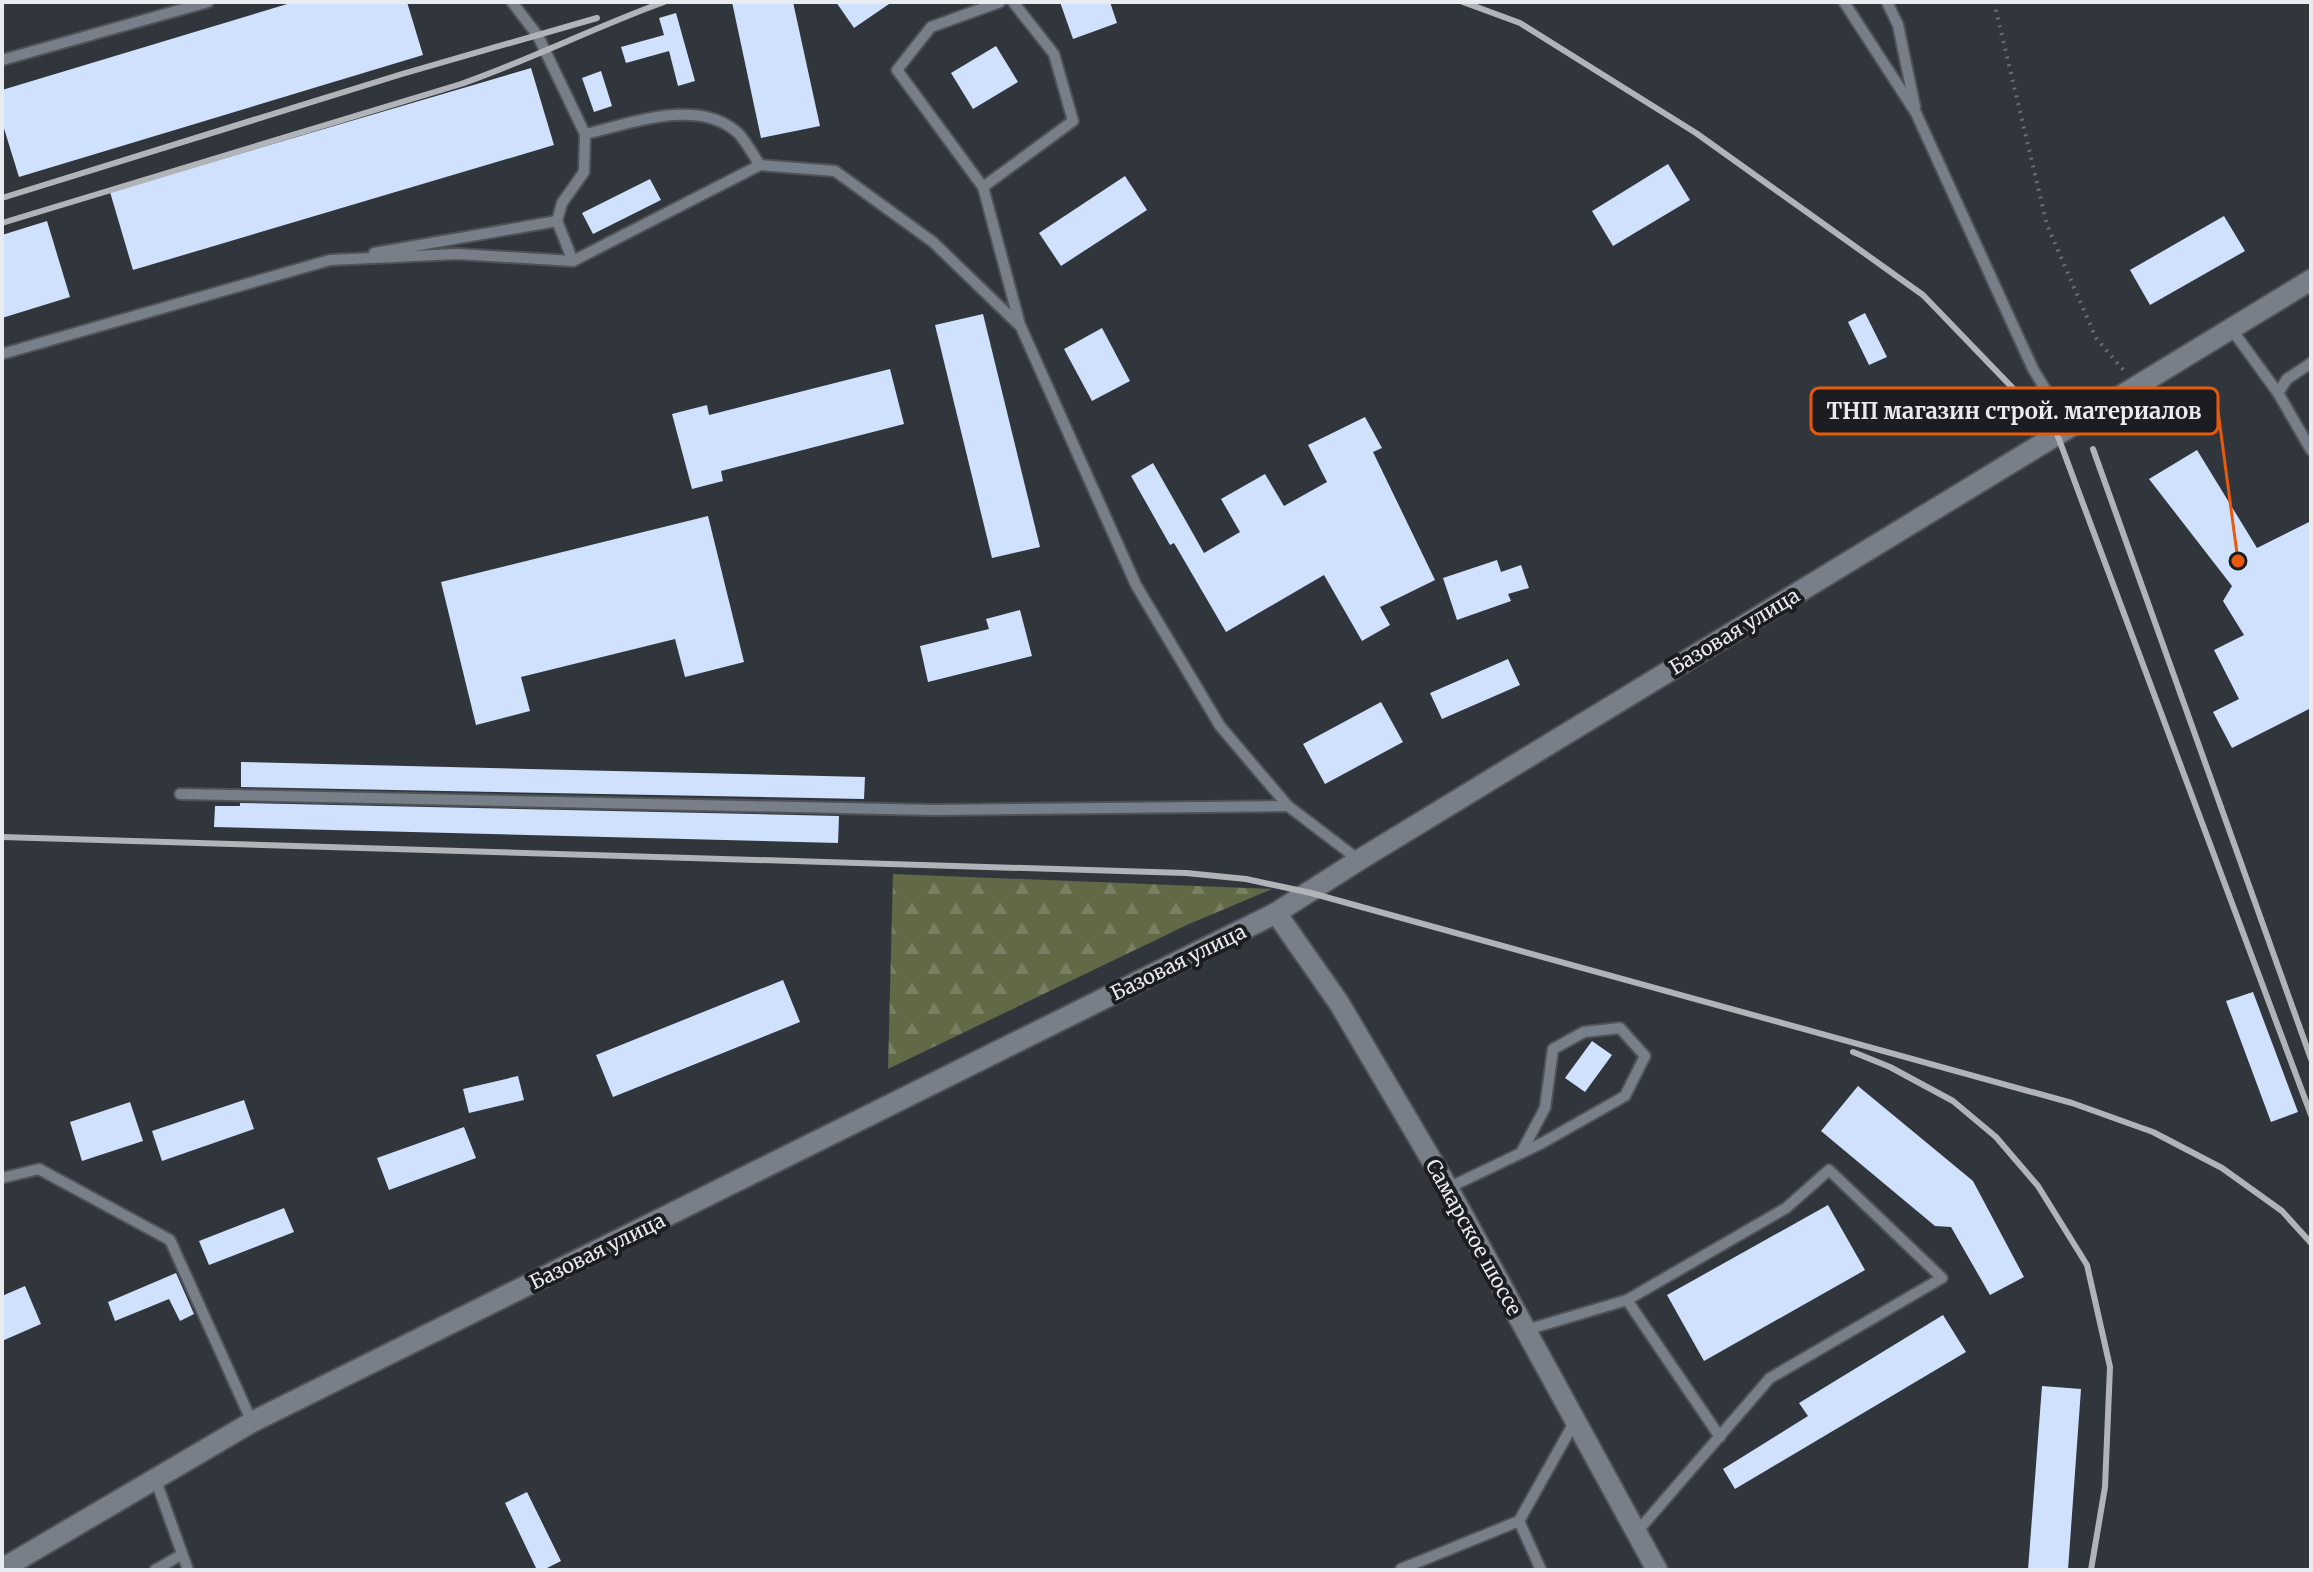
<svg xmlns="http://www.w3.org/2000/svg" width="2313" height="1572" font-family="Merriweather,serif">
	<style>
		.forest { fill: url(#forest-firs) }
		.building { fill: #cfe1fc }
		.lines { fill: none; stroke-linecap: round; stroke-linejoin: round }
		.service-casing { stroke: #4f5359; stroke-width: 14 }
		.minor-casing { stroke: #4f5359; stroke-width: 24 }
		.tertiary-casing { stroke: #4f5359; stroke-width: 24 }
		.path { stroke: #6a6e74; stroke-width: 4; stroke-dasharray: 2 6; stroke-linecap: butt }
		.service { stroke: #797f88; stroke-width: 10 }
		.minor { stroke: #797f88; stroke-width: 20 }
		.tertiary { stroke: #797f88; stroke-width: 20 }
		.rail { stroke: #b0b4b9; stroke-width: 6 }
		.labels { text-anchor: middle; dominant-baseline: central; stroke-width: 8; stroke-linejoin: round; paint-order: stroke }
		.street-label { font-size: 20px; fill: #e8ebf0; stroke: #1b1d21 }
		.leader { fill: none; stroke: #e8590c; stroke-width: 3 }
		.callout-dot { fill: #e8590c; stroke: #1b1d21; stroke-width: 3 }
		.callout { fill: #1b1d21; stroke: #e8590c; stroke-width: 3 }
		.callout-label { font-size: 22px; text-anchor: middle; font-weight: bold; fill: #e8ebf0 }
	</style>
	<defs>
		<pattern id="forest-firs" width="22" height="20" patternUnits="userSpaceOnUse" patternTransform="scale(2)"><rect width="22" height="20" fill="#616947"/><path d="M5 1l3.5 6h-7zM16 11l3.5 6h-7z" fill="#787f62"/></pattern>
	</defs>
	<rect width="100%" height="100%" fill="#31363d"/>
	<path class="forest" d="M893,874l379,15 -83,35 -301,145z"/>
	<g class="building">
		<path d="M294,2h113l16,53 -404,122 -17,-55v-32z"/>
		<path d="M732,2h61l27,124 -59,12z"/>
		<path d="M836,2h56l-38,26z"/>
		<path d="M1060,2h50l7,21 -44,16z"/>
		<path d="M676,13l19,68 -17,5 -9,-35 -43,12 -5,-16 43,-12 -5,-17z"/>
		<path d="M996,46l22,36 -45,27 -22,-36z"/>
		<path d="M531,68l23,77 -421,125 -23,-78z"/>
		<path d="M601,71l11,35 -18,6 -12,-34z"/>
		<path d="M1668,164l22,36 -77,46 -21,-35z"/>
		<path d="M1125,176l22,34 -86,56 -22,-33z"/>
		<path d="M650,179l11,21 -68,34 -11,-21z"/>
		<path d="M2224,216l21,35 -95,54 -20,-35z"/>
		<path d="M47,221l23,76 -68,21v-83z"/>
		<path d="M1865,313l22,44 -18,8 -21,-43z"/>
		<path d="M983,314l57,233 -48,11 -57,-233z"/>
		<path d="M1102,328l28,53 -38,20 -28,-52z"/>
		<path d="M890,369l14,55 -183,47 2,10 -31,8 -20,-75 35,-9 2,10z"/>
		<path d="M1365,417l17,31 -9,4 62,128 -55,27 10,18 -28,16 -38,-66 -98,57 -52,-89 -4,2 -39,-69 22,-13 51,90 36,-21 -19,-33 44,-25 19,32 43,-24 -19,-37z"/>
		<path d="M2197,450l60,98 54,-27v187l-79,40 -19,-36 26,-13 -25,-49 30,-15 -21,-34 9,-15 -83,-107z"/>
		<path d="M708,516l36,146 -59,15 -10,-38 -154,38 9,34 -54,14 -35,-143z"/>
		<path d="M1497,560l4,12 20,-7 8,23 -21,6 3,7 -54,19 -14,-42z"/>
		<path d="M1020,610l12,46 -104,26 -8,-36 69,-17 -3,-10z"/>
		<path d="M1508,659l12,26 -78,34 -12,-26z"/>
		<path d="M1381,702l22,40 -78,42 -22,-40z"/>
		<path d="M241,762l624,15 -1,22 -623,-12z"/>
		<path d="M240,803l599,13 -1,27 -624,-16 1,-21h25z"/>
		<path d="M783,980l17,42 -187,75 -17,-42z"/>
		<path d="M2253,992l45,120 -27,10 -45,-121z"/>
		<path d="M1592,1041l20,14 -27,37 -20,-14z"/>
		<path d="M518,1076l6,24 -55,13 -6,-24z"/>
		<path d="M1858,1086l115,95 51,96 -34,18 -39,-68 -16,-1 -114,-95z"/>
		<path d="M244,1100l10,29 -92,32 -10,-30z"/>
		<path d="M130,1102l13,39 -61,20 -12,-39z"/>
		<path d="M464,1127l12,31 -87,32 -12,-32z"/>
		<path d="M1828,1205l37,65 -161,91 -37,-66z"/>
		<path d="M284,1208l10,24 -85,33 -10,-24z"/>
		<path d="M176,1273l18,41 -14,7 -11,-22 -54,22 -7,-19z"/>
		<path d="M25,1286l16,38 -39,17v-45z"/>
		<path d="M1943,1315l23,37 -231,137 -12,-20 85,-53 -9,-13z"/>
		<path d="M2042,1386l39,3 -13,181h-40z"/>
		<path d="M527,1492l34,69 -18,9h-6l-32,-67z"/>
	</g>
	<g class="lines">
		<defs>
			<g id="service">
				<path d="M512,2l26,34 47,98 -1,38 -22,31 -5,18 16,40 187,-96 75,6 98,71 88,85 115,258 84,141 68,80 71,54"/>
				<path d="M1000,2l-69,25 -34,43 86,117 37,138"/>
				<path d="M1844,2l72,111 117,256 35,58"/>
				<path d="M1887,2l11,23 17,82"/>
				<path d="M2,60l206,-58"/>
				<path d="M585,134c45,-10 115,-38 154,0 8,9 14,21 21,31"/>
				<path d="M983,187l90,-66 -19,-67 -41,-52"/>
				<path d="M374,253l183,-32"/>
				<path d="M2230,327l48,66"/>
				<path d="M2,354l328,-94 127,-6 116,7"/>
				<path d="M2311,363l-24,16 -9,14 33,57"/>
				<path d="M180,794l754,16 354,-4"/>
				<path d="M2,1178l37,-9 131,71 82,182"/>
				<path d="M1448,1188l94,-45 83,-47 20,-40 -25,-28 -36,4 -31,17 -8,59 -23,43"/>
				<path d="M1526,1330l101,-30"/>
				<path d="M155,1478l33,92"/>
				<path d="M1519,1521l22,49"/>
				<path d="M1636,1533l134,-155 172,-100 -113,-108 -43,38 -159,92 93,137"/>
				<path d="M1401,1569l118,-48 56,-100"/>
				<path d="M155,1570l26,-15"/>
			</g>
			<path id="minor" d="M1276,913l83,-53 952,-580"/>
			<path id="tertiary" d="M2,1569l250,-147 1024,-509 63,90 109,185 209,382"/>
		</defs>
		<use href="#service" class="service-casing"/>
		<use href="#minor" class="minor-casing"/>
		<use href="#tertiary" class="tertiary-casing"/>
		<path class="path" d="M1994,2l53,223 49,113 29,34"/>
		<use href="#service" class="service"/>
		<use href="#minor" class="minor"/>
		<use href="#tertiary" class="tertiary"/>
		<g class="rail">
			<path d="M1463,2l57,21 176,110 227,162 134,139 254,681"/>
			<path d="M2,198l400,-124 195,-56"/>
			<path d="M2,223l459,-139c69,-24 134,-57 203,-82"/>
			<path d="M2093,449l218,610"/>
			<path d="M2,837l1184,36 60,6 65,14 761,210 81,29 69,36 60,43 29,32"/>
			<path d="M1853,1052l37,15 63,34 43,36 42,49 49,79 23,102 -5,120 -14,83"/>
		</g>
	</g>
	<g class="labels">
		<g class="street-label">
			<text transform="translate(1734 631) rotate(-31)">Базовая улица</text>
			<text transform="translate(1178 962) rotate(-26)">Базовая улица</text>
			<text transform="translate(1474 1237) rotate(61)">Самарское шоссе</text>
			<text transform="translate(597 1251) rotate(-26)">Базовая улица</text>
		</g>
	</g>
	<path class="leader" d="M2238 561L2218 411"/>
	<circle class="callout-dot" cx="2238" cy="561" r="8"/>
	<rect class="callout" x="1811" y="388" width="407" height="46" rx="8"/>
	<g class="callout-label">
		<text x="2014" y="419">ТНП магазин строй. материалов</text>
	</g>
	<rect width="2313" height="1572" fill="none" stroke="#e8ebf0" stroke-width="8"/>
</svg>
